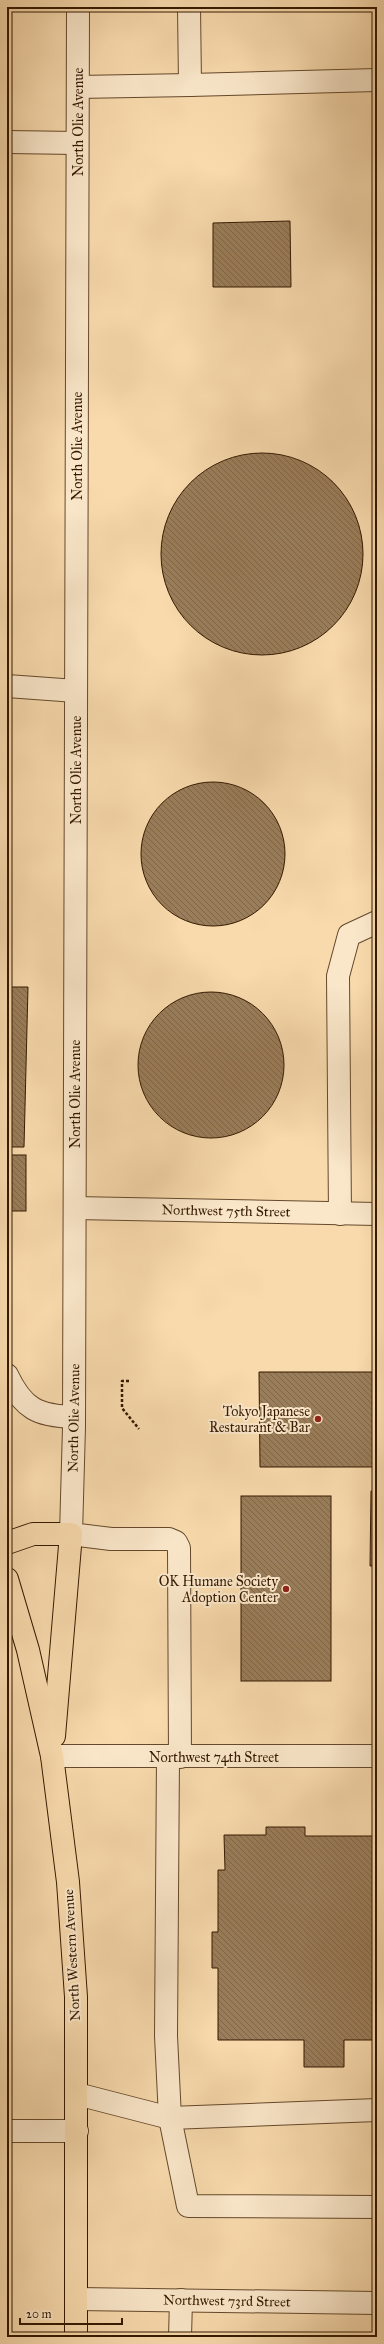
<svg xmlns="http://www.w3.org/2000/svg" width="384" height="2344" font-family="'IM FELL Great Primer',serif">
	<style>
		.building { fill: url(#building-back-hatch); stroke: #341900 }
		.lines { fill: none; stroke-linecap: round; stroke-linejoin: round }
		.minor-casing { stroke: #65492b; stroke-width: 24 }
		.major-casing { stroke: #341900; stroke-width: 24 }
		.path { stroke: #341900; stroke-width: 2.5; stroke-dasharray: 3 2; stroke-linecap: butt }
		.minor { stroke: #fae7ca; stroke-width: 22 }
		.major { stroke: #f8daad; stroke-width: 22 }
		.poi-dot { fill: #8f2418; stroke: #fae7ca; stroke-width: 1.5 }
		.labels { text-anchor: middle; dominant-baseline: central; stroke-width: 4; stroke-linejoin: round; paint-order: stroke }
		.street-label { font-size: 14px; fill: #341900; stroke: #fae7ca }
		.poi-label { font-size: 14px; fill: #341900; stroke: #fae7ca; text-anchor: end }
	</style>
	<defs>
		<pattern id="building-back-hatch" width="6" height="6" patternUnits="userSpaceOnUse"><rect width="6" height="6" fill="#9a7d5a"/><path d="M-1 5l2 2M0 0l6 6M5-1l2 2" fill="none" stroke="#7e6648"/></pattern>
	</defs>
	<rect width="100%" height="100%" fill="#f8daad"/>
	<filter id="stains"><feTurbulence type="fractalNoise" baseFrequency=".005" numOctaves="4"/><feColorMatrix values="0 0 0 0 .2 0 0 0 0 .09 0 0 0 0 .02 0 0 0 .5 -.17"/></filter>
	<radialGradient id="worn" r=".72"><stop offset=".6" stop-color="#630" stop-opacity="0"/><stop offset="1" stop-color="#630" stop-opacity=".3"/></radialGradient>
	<g class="building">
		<path d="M290,221l1,66h-78v-64z"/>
		<circle cx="262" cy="554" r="101"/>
		<circle cx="213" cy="854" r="72"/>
		<path d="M7,987h21l-4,160h-17z"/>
		<circle cx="211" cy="1065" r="73"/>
		<rect x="7" y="1155" width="19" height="56"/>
		<path d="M259,1372h118v95h-117z"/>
		<path d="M371,1491h6v75h-7z"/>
		<rect x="241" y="1496" width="90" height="185"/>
		<path d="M266,1827h39v9h72v204h-33v27h-40v-27h-86v-72h-6v-36h6v-62h7l-1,-35h42z"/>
	</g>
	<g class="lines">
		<defs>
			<g id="minor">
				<path d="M78,7l-4,1420 -3,107 40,5h58l7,3 3,6 1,209"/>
				<path d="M190,85l187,-5"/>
				<path d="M78,87l112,-2 -1,-78"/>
				<path d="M7,142l70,1"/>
				<path d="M7,686l69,5"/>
				<path d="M75,1208l302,6"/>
				<path d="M340,1214l-2,-238 11,-41 28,-13"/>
				<path d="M7,1375c16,34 31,41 67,42"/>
				<path d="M52,1756h325"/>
				<path d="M168,1757l-2,279 4,82 18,88 189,1"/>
				<path d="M77,2094l93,24 207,-8"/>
				<path d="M7,2131h70"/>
				<path d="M77,2299l300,4"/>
				<path d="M180,2337l1,-37"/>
			</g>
			<g id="major">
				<path d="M7,1543l26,-9h38l-17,202"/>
				<path d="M7,1579l21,71 24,106 16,126 8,115v340"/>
			</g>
		</defs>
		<use href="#minor" class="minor-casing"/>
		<use href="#major" class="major-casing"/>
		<path class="path" d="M129,1381h-7v27l17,21"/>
		<use href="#minor" class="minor"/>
		<use href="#major" class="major"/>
	</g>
	<g class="poi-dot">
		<circle cx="318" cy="1419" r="4"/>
		<circle cx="286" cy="1589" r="4"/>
	</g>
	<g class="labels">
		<g class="street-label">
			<text transform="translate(78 122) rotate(-90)">North Olie Avenue</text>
			<text transform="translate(77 446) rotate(-90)">North Olie Avenue</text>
			<text transform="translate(76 770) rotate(-90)">North Olie Avenue</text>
			<text transform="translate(75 1094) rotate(-90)">North Olie Avenue</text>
			<text transform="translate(226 1211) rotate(1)">Northwest 75th Street</text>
			<text transform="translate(74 1418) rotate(-89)">North Olie Avenue</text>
			<text x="214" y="1757">Northwest 74th Street</text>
			<text transform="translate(72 1955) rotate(-93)">North Western Avenue</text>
			<text transform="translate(227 2301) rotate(1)">Northwest 73rd Street</text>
		</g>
		<g class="poi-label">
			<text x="310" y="1411">Tokyo Japanese<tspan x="310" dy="16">Restaurant &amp; Bar</tspan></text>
			<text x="278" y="1581">OK Humane Society<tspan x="278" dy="16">Adoption Center</tspan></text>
		</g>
	</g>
	<rect width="384" height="2344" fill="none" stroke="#f8daad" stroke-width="24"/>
	<rect x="8" y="8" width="368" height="2328" fill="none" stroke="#341900" stroke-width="2"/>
	<rect x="12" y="12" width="360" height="2320" fill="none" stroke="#341900"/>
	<path d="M20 2318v6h102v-6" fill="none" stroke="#341900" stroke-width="2"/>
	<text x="26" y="2318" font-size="12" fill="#341900" stroke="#fae7ca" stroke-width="3" paint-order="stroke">20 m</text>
	<rect width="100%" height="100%" filter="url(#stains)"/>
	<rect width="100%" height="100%" fill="url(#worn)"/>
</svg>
